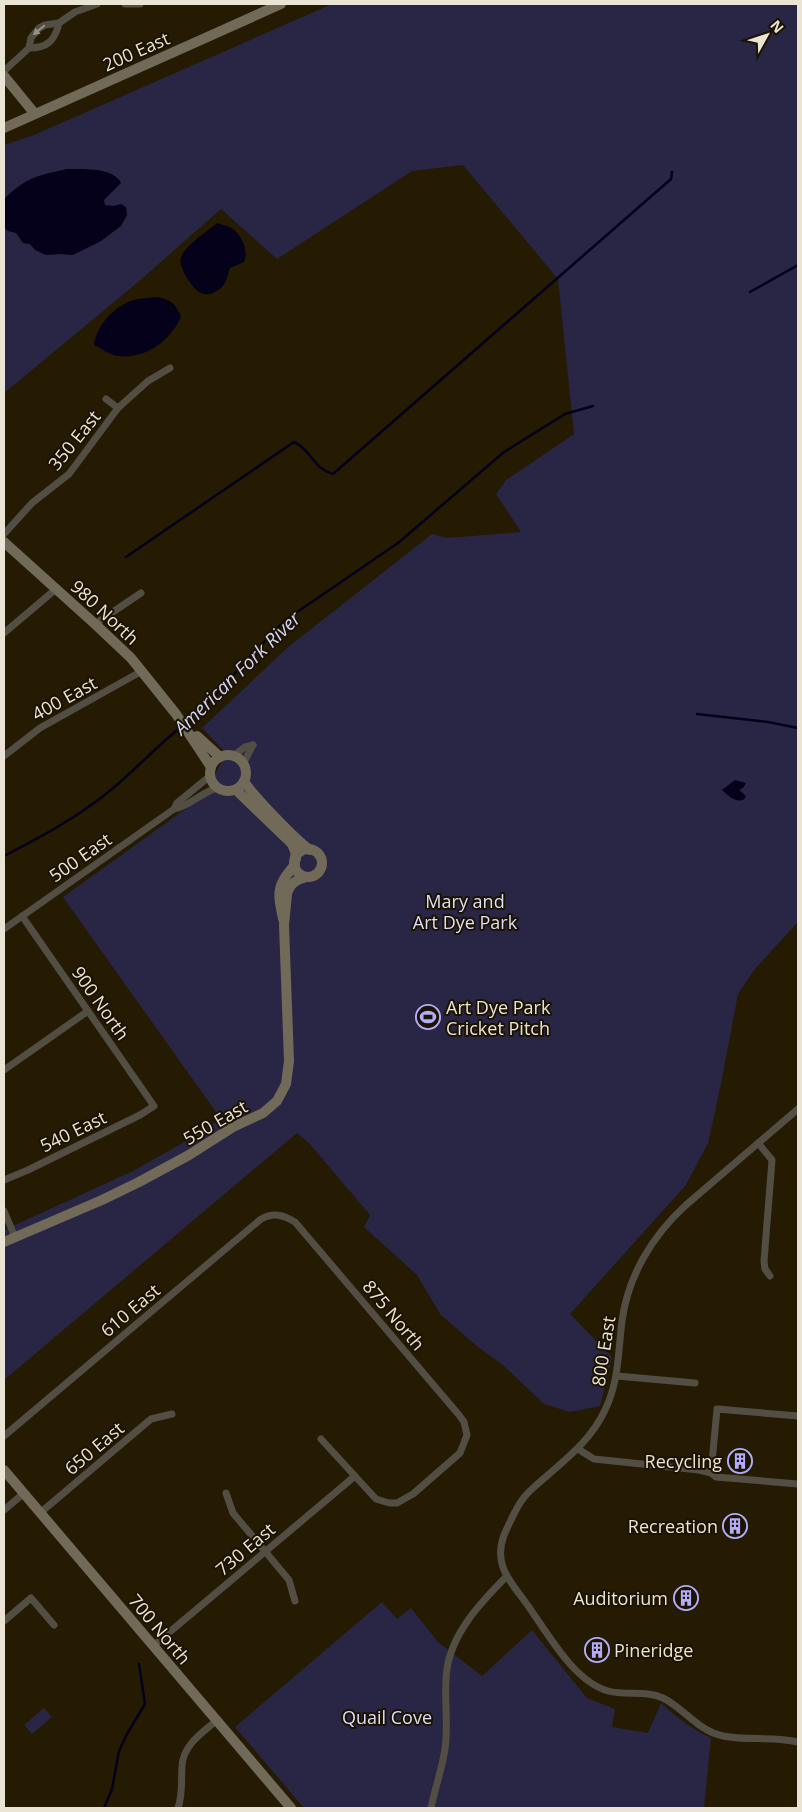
<svg xmlns="http://www.w3.org/2000/svg" width="802" height="1812" font-family="'Open Sans',sans-serif">
	<style>
		.green { fill: #282545 }
		.water { fill: #05011a }
		.lines { fill: none; stroke-linecap: round; stroke-linejoin: round }
		.stream { stroke: #05011a; stroke-width: 2.5 }
		.street { stroke: #534e43; stroke-width: 7 }
		.secondary { stroke: #716a58; stroke-width: 10 }
		.oneway { fill: #979285 }
		.labels { text-anchor: middle; dominant-baseline: central; stroke-width: 4; stroke-linejoin: round; paint-order: stroke }
		.street-label { font-size: 18px; fill: #eae4d5; stroke: #1b1200 }
		.park-label { font-size: 18px; fill: #dfdef9; stroke: #1b1200 }
		.poi-label { font-size: 18px; fill: #eae4d5; stroke: #1b1200; text-anchor: end }
		.water-label { font-size: 19px; font-style: italic; fill: #d2d1f9; stroke: #1b1200 }
	</style>
	<rect width="100%" height="100%" fill="#251b03"/>
	<g class="green">
		<path d="M332,4h466v918l-43,47 -17,25 -17,90 -13,59 -22,42 -116,129 42,43 -12,49 -30,6 -26,-8 -41,-39 -25,-18 -38,-33 -23,-39 -53,-48 6,-12 -61,-72 -12,-10 -293,247v-150l129,-59 53,-30 35,-22 -158,-222 142,-102 21,-42 -24,-25 85,-80 145,-114 15,4 74,-6 -25,-38 10,-14 68,-46 -16,-155 -95,-114 -51,6 -135,88 -56,-50 -84,74 -133,110v-248l30,-10z"/>
		<path d="M382,1602l15,17 14,-11 27,34 44,34 50,-46 55,68 28,11 -3,18 36,6 13,-30c15,14 31,26 50,35l-7,70h-400l-69,-81z"/>
		<path d="M44,1708l8,9 -20,17 -8,-9z"/>
	</g>
	<g class="water">
		<path d="M67,169c14,0 47,-2 54,14l-17,17 1,5 8,1 8,-2 5,3 1,8 -6,11 -20,15 -28,14 -12,-1 -15,1 -11,-5 -5,-6 -7,-1 -7,-10 -8,-2 -4,-3v-29c23,-22 32,-23 63,-30z"/>
		<path d="M217,223c5,2 12,3 16,6 9,7 16,22 11,33l-14,6c-2,5 -3,11 -5,15 -4,7 -15,14 -24,10 -8,-3 -23,-26 -20,-35 3,-12 26,-26 36,-35z"/>
		<path d="M158,297c13,3 18,7 23,20 -11,24 -35,42 -62,39 -8,0 -18,-8 -25,-11 2,-19 21,-40 40,-45 7,-2 16,-2 24,-3z"/>
		<path d="M735,780l11,3 -3,5 -4,2 5,4 2,3 -3,3c-9,2 -14,-4 -21,-10z"/>
	</g>
	<g class="lines">
		<g class="stream">
			<path d="M750,292l48,-27"/>
			<path d="M126,557l168,-115c19,9 18,26 39,32l338,-295 1,-7"/>
			<path d="M697,714l71,8 30,6"/>
			<path d="M185,724l11,-9 88,-94 114,-78 106,-91 61,-38 28,-8"/>
			<path d="M4,856c37,-19 76,-40 108,-67 24,-20 45,-43 69,-62"/>
			<path d="M104,1808l8,-19 7,-38 8,-17 18,-30 -6,-40"/>
		</g>
		<g class="street">
			<path d="M125,4h15"/>
			<path d="M29,48c18,0 26,-7 30,-25"/>
			<path d="M4,71l25,-23 2,-10 8,-10 6,-3 14,-2 16,-11 22,-8"/>
			<path d="M106,399l12,9"/>
			<path d="M4,534l28,-31 37,-29 49,-66 30,-27 22,-13"/>
			<path d="M95,624l46,-31"/>
			<path d="M4,633l52,-44"/>
			<path d="M4,756l36,-28 102,-57"/>
			<path d="M233,756l12,-9 8,-2"/>
			<path d="M243,764l10,-19"/>
			<path d="M174,809l3,-6 33,-27"/>
			<path d="M4,929l170,-120c14,-2 28,-17 43,-21"/>
			<path d="M4,1070l84,-59"/>
			<path d="M798,1109l-112,96c-34,31 -58,71 -64,116 -4,31 -3,61 -17,89 -13,28 -35,46 -57,65 -9,8 -19,15 -26,25 -7,10 -13,24 -18,35 -11,30 6,46 22,68 21,29 47,78 82,88 18,5 38,-1 55,7 22,11 35,33 60,38 24,5 51,0 75,6"/>
			<path d="M758,1143l14,17 -8,101 1,8 5,7"/>
			<path d="M4,1180l24,-10 112,-55 14,-9 -132,-190"/>
			<path d="M4,1211l11,26"/>
			<path d="M617,1376l78,7"/>
			<path d="M4,1436l257,-217c13,-7 22,-4 34,3l164,193 5,7 3,13 -7,18 -47,41 -16,9h-8l-13,-4 -55,-60"/>
			<path d="M578,1449l16,10 105,11 12,3 5,4 82,7"/>
			<path d="M711,1473l6,-64 81,7"/>
			<path d="M226,1493l7,20 56,67 6,21"/>
			<path d="M4,1510l19,-16"/>
			<path d="M40,1513l111,-94 21,-5"/>
			<path d="M4,1621l27,-23 23,27"/>
			<path d="M153,1646l202,-170"/>
			<path d="M178,1808c5,-14 3,-28 4,-42 1,-21 20,-33 34,-45"/>
			<path d="M431,1808c4,-20 11,-39 14,-59 4,-27 -2,-54 2,-80 5,-36 34,-67 59,-92"/>
		</g>
		<g class="secondary">
			<path d="M4,76l31,38"/>
			<path d="M4,128l277,-124"/>
			<path d="M4,542l91,82 36,34 45,56 35,53"/>
			<path d="M197,736l23,21"/>
			<circle cx="228" cy="773" r="18"/>
			<path d="M244,781c8,14 52,59 66,69"/>
			<path d="M236,790l56,54 3,7 1,8"/>
			<circle cx="308" cy="863" r="14"/>
			<path d="M283,919c-2,-12 -7,-26 0,-38 3,-6 8,-11 12,-17"/>
			<path d="M4,1242l98,-42 37,-18 50,-27 44,-28 30,-14 14,-12 9,-17 3,-23 -5,-136 3,-31c3,-11 9,-14 19,-17"/>
			<path d="M4,1470l287,338"/>
		</g>
	</g>
	<defs><path id="oneway-solid" d="M-6-.8H1V-3.2L6.5 0L1 3.2V.8H-6Z" transform="scale(1.25)"/></defs>
	<use class="oneway" href="#oneway-solid" transform="translate(39 30) rotate(140)"/>
	<defs>
		<symbol id="stadium-ring" viewBox="-11 -11 22 22"><circle r="9.5" fill="#1b1200" stroke="#b3adf9" stroke-width="1.5"/><path d="M0-5a6.5 5 0 1 0 0 10a6.5 5 0 1 0 0-10ZM-3.5-1.8h7v3.6h-7Z" fill="#b3adf9"/></symbol>
		<symbol id="building-ring" viewBox="-11 -11 22 22"><circle r="9.5" fill="#1b1200" stroke="#b3adf9" stroke-width="1.5"/><path d="M-4-6H4V6H1V3H-1V6H-4ZM-2.5-4.3h1.7v1.8h-1.7ZM.8-4.3h1.7v1.8H.8ZM-2.5-1h1.7V.8h-1.7ZM.8-1h1.7V.8H.8Z" fill="#b3adf9"/></symbol>
	</defs>
	<g fill-rule="evenodd">
		<use href="#stadium-ring" x="414" y="1003" width="28" height="28"/>
		<use href="#building-ring" x="726" y="1447" width="28" height="28"/>
		<use href="#building-ring" x="721" y="1512" width="28" height="28"/>
		<use href="#building-ring" x="672" y="1584" width="28" height="28"/>
		<use href="#building-ring" x="583" y="1636" width="28" height="28"/>
	</g>
	<g class="labels">
		<g class="street-label">
			<text transform="translate(136 51) rotate(-24)">200 East</text>
			<text transform="translate(74 440) rotate(-51)">350 East</text>
			<text transform="translate(105 612) rotate(43)">980 North</text>
			<text transform="translate(64 698) rotate(-29)">400 East</text>
			<text transform="translate(80 857) rotate(-35)">500 East</text>
			<text transform="translate(101 1003) rotate(55)">900 North</text>
			<text transform="translate(215 1122) rotate(-30)">550 East</text>
			<text transform="translate(73 1131) rotate(-26)">540 East</text>
			<text transform="translate(130 1310) rotate(-40)">610 East</text>
			<text transform="translate(394 1315) rotate(50)">875 North</text>
			<text transform="translate(603 1351) rotate(-81)">800 East</text>
			<text transform="translate(94 1448) rotate(-40)">650 East</text>
			<text transform="translate(245 1549) rotate(-40)">730 East</text>
			<text transform="translate(160 1629) rotate(50)">700 North</text>
		</g>
		<g class="park-label">
			<text x="465" y="901">Mary and<tspan x="465" dy="21">Art Dye Park</tspan></text>
			<text x="387" y="1717">Quail Cove</text>
		</g>
		<g class="poi-label">
			<text x="446" y="1007" text-anchor="start">Art Dye Park<tspan x="446" dy="21">Cricket Pitch</tspan></text>
			<text x="722" y="1461">Recycling</text>
			<text x="718" y="1526">Recreation</text>
			<text x="668" y="1598">Auditorium</text>
			<text x="614" y="1650" text-anchor="start">Pineridge</text>
		</g>
		<g class="water-label">
			<text transform="translate(237 673) rotate(-44)">American Fork River</text>
		</g>
	</g>
	<rect width="802" height="1812" fill="none" stroke="#eae4d5" stroke-width="10"/>
	<g transform="translate(767 35) rotate(50)" stroke="#1b1200" stroke-width="4" paint-order="stroke">
	<path d="M0-4L9 19L0 12L-9 19Z" fill="#eae4d5"/>
	<text y="-8" font-size="14" font-weight="bold" text-anchor="middle" fill="#eae4d5">N</text>
	</g>
</svg>
